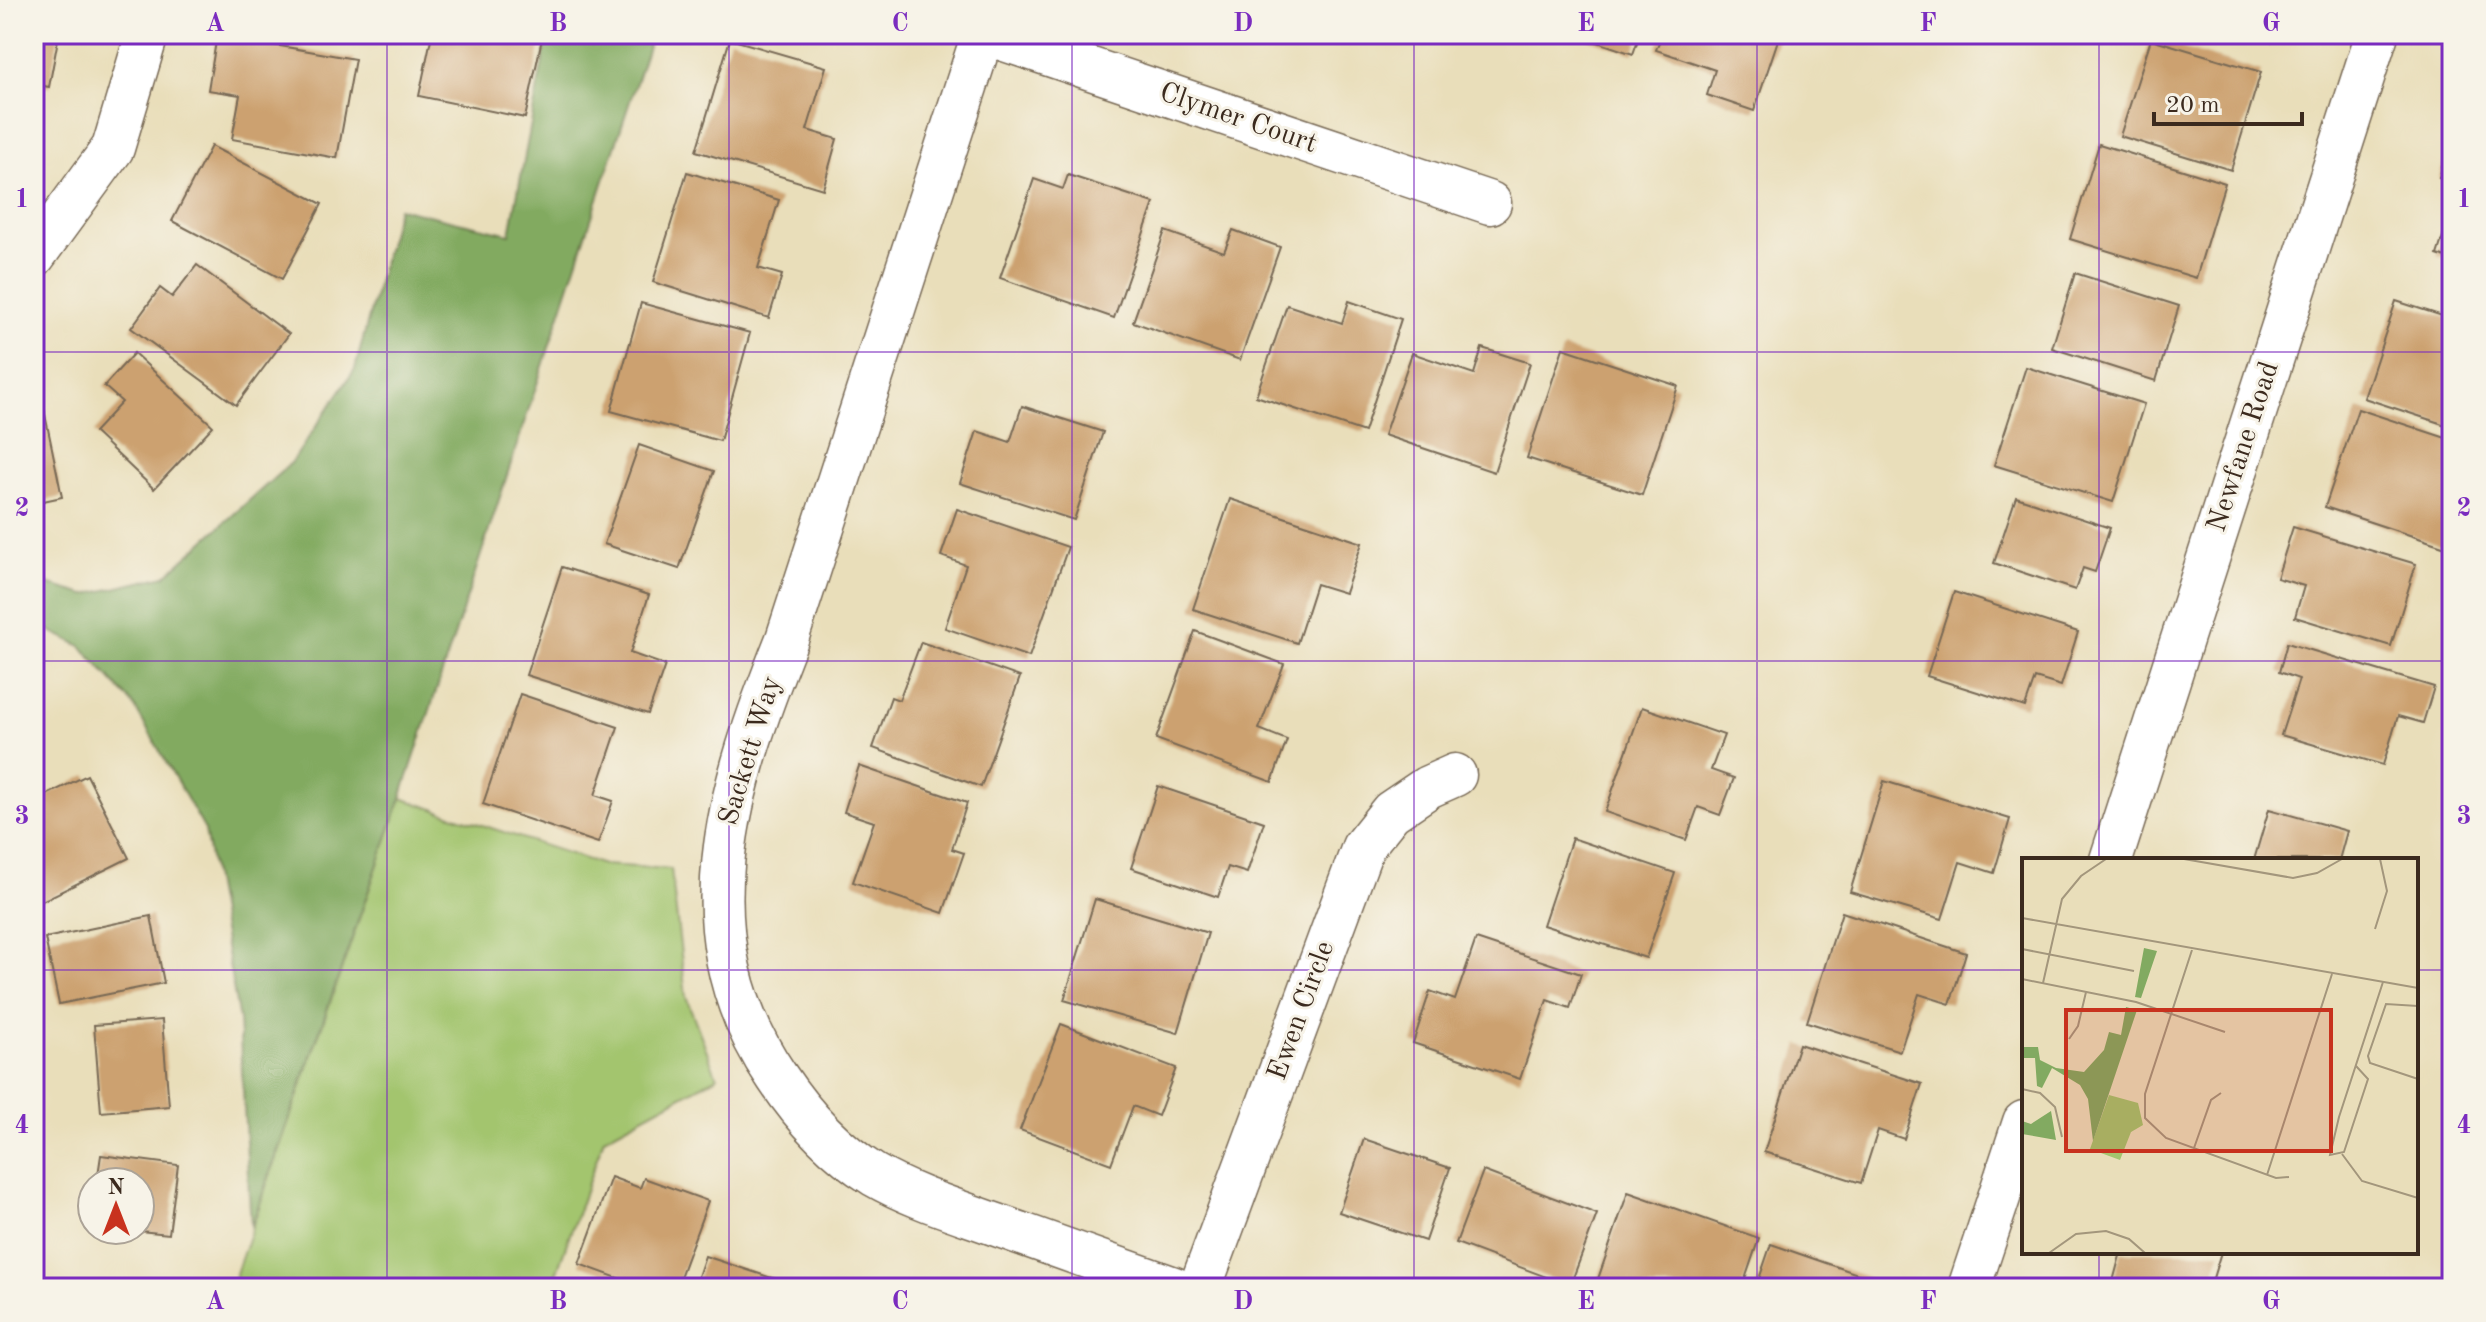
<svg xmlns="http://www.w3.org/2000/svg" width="2486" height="1322" font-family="'Old Standard TT',serif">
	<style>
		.green { fill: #a3c56e; stroke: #6f7846; stroke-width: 2 }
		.forest { fill: #82aa61; stroke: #5e6a40; stroke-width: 2 }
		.building { fill: #cca170 }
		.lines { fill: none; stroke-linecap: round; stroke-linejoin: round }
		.street-casing { stroke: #786955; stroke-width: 45 }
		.street { stroke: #fff; stroke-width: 42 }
		.grid { fill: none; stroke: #7b2cbf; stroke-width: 2; stroke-opacity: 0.55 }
		.labels { text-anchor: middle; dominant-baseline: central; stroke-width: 6; stroke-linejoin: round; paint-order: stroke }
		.street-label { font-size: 28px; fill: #3b2a1e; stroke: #f7f3e8 }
		.inset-road { fill: none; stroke: #a3967c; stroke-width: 2 }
		.view { fill: #c8321e; fill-opacity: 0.15; stroke: #c8321e; stroke-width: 4 }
		.inset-edge { fill: none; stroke: #3b2a1e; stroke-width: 4 }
		.neatline { fill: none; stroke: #7b2cbf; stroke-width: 3 }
		.grid-label { font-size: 26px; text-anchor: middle; font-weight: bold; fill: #7b2cbf }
	</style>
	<rect width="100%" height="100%" fill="#f7f3e8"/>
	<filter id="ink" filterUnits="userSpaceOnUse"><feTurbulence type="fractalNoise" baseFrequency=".0125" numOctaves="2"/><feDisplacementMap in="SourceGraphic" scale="16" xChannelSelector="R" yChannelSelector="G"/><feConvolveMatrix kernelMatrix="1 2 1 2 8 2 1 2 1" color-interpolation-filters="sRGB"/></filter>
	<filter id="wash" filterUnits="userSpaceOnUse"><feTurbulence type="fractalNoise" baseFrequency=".006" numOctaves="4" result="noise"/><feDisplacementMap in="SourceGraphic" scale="32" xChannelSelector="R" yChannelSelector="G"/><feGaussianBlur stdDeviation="1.8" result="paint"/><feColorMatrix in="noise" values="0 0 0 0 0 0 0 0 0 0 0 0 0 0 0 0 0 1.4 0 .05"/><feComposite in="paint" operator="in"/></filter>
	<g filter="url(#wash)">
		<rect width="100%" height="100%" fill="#e9deba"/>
		<path class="green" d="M401,798l202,67 68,4 15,128 31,80 -113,61 -53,150h-320z"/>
		<path class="forest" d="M548,34h104l-251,764 -150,429 -12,-207 -34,-190 -72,-126 -52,-58 -47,-23v-43l51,15 80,-19 127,-114 63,-93 43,-161 112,26z"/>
		<g id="blocks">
			<g class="building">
				<path d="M34,34h25l-10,53 -15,-3z"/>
				<path d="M432,34h111l-18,84 -106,-22z"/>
				<path d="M1574,34h66l-7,20z"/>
				<path d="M1662,34h118l-26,77 -47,-16 8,-25 -59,-20z"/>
				<path d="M2249,34h24l-2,8z"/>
				<path d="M217,35l138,24 -18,99 -105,-19 8,-44 -32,-5z"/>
				<path d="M730,39l96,28 -19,63 30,9 -14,50 -127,-38z"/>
				<path d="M2151,39l110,33 -30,98 -111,-34z"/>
				<path d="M2451,138l1,1v43l-13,-4z"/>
				<path d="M2099,144l126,39 -29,95 -126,-39z"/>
				<path d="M211,146l111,58 -40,75 -110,-58z"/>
				<path d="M687,172l92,28 -21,68 24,7 -13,43 -116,-36z"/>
				<path d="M1068,175l86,28 -40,115 -114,-40 34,-99 29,10z"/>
				<path d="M2451,212h1v48l-15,-5z"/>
				<path d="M1233,230l47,17 -40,113 -107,-38 32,-91 59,21z"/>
				<path d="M197,265l92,69 -53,71 -105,-77 29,-40 12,9z"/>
				<path d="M2075,273l104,33 -23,75 -104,-33z"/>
				<path d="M1349,301l52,18 -37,113 -108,-36 31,-91 55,18z"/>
				<path d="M2396,301l56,18v108l-88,-29z"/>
				<path d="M641,303l109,30 -30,108 -109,-30z"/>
				<path d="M1482,348l48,15 -36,109 -110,-37 28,-82 62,21z"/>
				<path d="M1563,348l115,38 -36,109 -115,-37z"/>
				<path d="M134,353l79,73 -59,63 -60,-57 28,-30 -18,-16z"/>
				<path d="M2026,367l118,37 -31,98 -119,-37z"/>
				<path d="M40,390l22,107 -28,6v-111z"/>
				<path d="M1022,406l81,26 -29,88 -114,-37 17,-52 33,11z"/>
				<path d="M2358,409l94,31v109l-127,-42z"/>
				<path d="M639,445l75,26 -35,98 -75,-25z"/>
				<path d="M2016,497l94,31 -15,44 -12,-4 -8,22 -81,-27z"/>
				<path d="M1230,499l132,44 -17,50 -29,-9 -19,59 -104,-34z"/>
				<path d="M957,509l111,38 -39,110 -84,-29 21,-63 -25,-9z"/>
				<path d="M2293,527l123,37 -25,82 -96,-29 9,-31 -27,-8z"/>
				<path d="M562,567l87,28 -19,58 35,12 -17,49 -122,-39z"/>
				<path d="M1954,592l124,40 -17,54 -26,-8 -10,29 -98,-31z"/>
				<path d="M1195,631l89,33 -25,65 28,11 -15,42 -116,-43z"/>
				<path d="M921,642l99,35 -39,110 -108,-39 18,-51 8,3z"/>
				<path d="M2287,643l147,44 -11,36 -25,-7 -15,49 -102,-30 18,-56 -20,-7z"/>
				<path d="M520,694l98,33 -23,68 18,6 -15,42 -115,-39z"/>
				<path d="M1642,707l82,28 -13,35 23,8 -14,37 -22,-8 -12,33 -81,-28z"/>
				<path d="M859,766l108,37 -15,46 12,4 -21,60 -90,-31 21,-60 -30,-10z"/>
				<path d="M87,775l42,83 -95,47v-104z"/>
				<path d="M1884,781l126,38 -16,54 -34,-11 -18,57 -92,-27z"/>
				<path d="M1158,786l106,36 -17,51 -19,-6 -10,30 -87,-29z"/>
				<path d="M2269,809l78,22 -8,29h-85z"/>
				<path d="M1572,838l103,35 -29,85 -103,-33z"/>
				<path d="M1095,899l113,34 -30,100 -114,-33z"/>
				<path d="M1842,912l124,41 -16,51 -31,-10 -19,57 -93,-29z"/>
				<path d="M151,916l13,67 -105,21 -14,-66z"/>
				<path d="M1476,939l105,35 -11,34 -23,-8 -27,79 -107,-36 17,-52 25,9z"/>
				<path d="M162,1020l7,86 -68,6 -7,-87z"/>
				<path d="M1061,1024l115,44 -18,48 -25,-10 -22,58 -91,-34z"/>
				<path d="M1799,1044l123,40 -18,55 -26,-9 -17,53 -97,-31z"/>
				<path d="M1364,1139l86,29 -25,73 -86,-29z"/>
				<path d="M101,1155l77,10 -9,69 -29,-3v-49h-43z"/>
				<path d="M1483,1171l114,43 -27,72 -114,-43z"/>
				<path d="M611,1177l29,11 4,-10 64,23 -32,87h-31l-66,-24z"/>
				<path d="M1628,1192l131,46 -17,50h-118l-26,-9z"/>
				<path d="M1771,1244l104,36 -2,8h-117z"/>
				<path d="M2121,1252h100l-11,36h-87l-11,-3z"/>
				<path d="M705,1256l94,31v1h-105z"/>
			</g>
		</g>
	</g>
	<g filter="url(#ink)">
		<use href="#blocks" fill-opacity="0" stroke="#786955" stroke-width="2"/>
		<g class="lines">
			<defs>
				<g id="street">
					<path d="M983,34l-196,605c-58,146 -108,295 -10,438 26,39 57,73 97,98 38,22 82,35 123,50 59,21 118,42 177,63"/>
					<path d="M987,34l503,169"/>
					<path d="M34,256l79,-108 34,-114"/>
					<path d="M2111,860l266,-826"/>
					<path d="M1200,1288l163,-441 28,-35 37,-25 27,-12"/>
					<path d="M1969,1288l55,-166"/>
				</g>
			</defs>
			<use href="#street" class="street-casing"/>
			<use href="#street" class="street"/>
		</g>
	</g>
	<path class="grid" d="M387,34v1254M729,34v1254M1072,34v1254M1414,34v1254M1757,34v1254M2099,34v826M34,352h2418M34,661h2418M34,970h1990M2416,970h36M2099,1252v36"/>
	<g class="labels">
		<g class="street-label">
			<text transform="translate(1238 119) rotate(19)">Clymer Court</text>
			<text transform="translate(2244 447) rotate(-72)">Newfane Road</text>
			<text transform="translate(751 751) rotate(-73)">Sackett Way</text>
			<text transform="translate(1302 1011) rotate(-70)">Ewen Circle</text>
		</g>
	</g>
	<g transform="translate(2022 858)">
		<rect width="396" height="396" fill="#e9deba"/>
		<path d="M87,237l29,8 5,22 -12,7 -11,28 -30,-11z" fill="#a3c56e"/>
		<path d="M122,90l13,3 -16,47 -6,-1zM104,149l11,3 -44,131 -5,-42 -8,-14 -28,-17 -10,20 -5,-2 -2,-28h-13v-11h16l2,13 16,8 28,4 20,-22 5,-18 12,3zM29,253l5,29 -34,-6v-13l9,3z" fill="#82aa61"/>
		<path class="inset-road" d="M162,1l109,19 24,-5 25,-14M0,60l396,70M353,71l12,-38 -7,-32M0,91l112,22M170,92l-47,144v24l21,20 110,40 13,-1M0,121l114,23 89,30M21,125l19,-84 19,-23 25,-17M396,148l-32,-2 -18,52 2,7 48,16M47,181l9,-13 8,-34M334,208l12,13 -24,73 -14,3 9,-38 44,-135M0,231l18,4 15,14 7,30M172,290l17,-48 10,-7M320,296l20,27 56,17M245,317l65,-201M27,395l27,-19 30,-3 23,8 16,14"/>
		<path class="view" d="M44,152h265v141h-265z"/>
		<rect width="396" height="396" class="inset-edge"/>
	</g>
	<rect width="2486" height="1322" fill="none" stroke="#f7f3e8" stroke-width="88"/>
	<g transform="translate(116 1206)"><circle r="38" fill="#f7f3e8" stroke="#aca397" stroke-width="2"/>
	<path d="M0-6L14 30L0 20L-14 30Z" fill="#c8321e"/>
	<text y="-12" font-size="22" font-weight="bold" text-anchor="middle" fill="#3b2a1e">N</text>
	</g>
	<path d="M2154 112v12h148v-12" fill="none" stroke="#3b2a1e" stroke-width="4"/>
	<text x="2166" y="112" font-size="24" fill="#3b2a1e" stroke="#f7f3e8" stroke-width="6" paint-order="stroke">20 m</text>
	<rect x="44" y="44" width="2398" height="1234" class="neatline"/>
	<g class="grid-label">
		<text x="215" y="31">A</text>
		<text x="558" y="31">B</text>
		<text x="900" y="31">C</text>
		<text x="1243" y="31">D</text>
		<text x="1586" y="31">E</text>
		<text x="1928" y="31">F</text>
		<text x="2271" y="31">G</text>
		<text x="22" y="207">1</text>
		<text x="2464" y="207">1</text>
		<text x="22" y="516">2</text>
		<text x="2464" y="516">2</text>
		<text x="22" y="824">3</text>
		<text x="2464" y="824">3</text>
		<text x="22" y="1133">4</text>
		<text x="2464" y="1133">4</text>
		<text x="215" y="1309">A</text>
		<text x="558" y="1309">B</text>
		<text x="900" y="1309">C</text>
		<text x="1243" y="1309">D</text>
		<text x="1586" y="1309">E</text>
		<text x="1928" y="1309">F</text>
		<text x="2271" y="1309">G</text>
	</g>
</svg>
